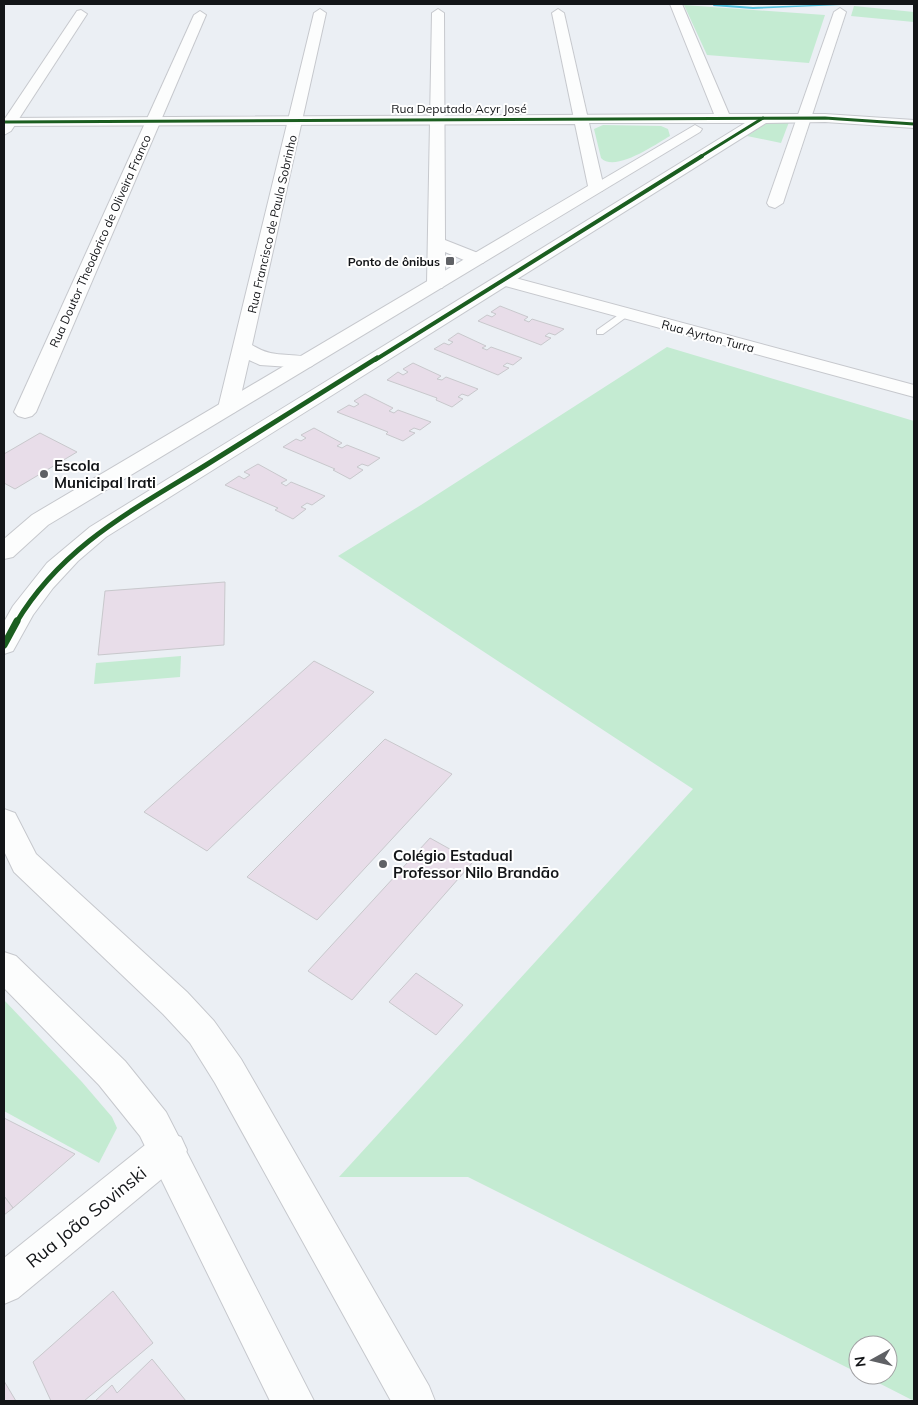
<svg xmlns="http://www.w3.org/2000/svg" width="918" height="1405" font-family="Mulish,sans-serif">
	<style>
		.green { fill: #c4ebd2 }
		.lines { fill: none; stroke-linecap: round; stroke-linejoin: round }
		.stream { fill: #57c4e1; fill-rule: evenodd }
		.building { fill: #e8dde9; stroke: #c8c8cc }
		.lane-casing { stroke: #c6c8cd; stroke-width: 2 }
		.street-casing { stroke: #c6c8cd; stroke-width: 2 }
		.secondary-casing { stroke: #c6c8cd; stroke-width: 2 }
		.lane { fill: #fcfdfd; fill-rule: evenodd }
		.street { fill: #fcfdfd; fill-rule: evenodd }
		.secondary { fill: #fcfdfd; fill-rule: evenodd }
		.cycleway-far3-casing { stroke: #fff; stroke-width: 4.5 }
		.cycleway-far2-casing { stroke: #fff; stroke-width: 5.5 }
		.cycleway-far1-casing { stroke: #fff; stroke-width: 8 }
		.cycleway-casing { stroke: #fff; stroke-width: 10 }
		.cycleway-far3 { stroke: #1b5e20; stroke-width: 3 }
		.cycleway-far2 { stroke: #1b5e20; stroke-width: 4 }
		.cycleway-far1 { stroke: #1b5e20; stroke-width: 5 }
		.cycleway { stroke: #1b5e20; stroke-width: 7 }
		.poi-dot { fill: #5f6165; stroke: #fff; stroke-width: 2 }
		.labels { text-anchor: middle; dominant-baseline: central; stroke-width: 4; stroke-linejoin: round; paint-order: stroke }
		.far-street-label { font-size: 12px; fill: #131518; stroke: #fff }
		.far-poi-label { font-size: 12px; font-weight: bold; fill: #131518; stroke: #fff; text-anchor: end }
		.poi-label { font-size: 15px; font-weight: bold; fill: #131518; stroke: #fff; text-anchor: start }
		.near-street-label { font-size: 18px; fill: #131518; stroke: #fff }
	</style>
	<rect width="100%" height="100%" fill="#ebeff4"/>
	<g class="green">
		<path d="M684,5l141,10 -16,48 -102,-8z"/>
		<path d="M854,6l60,6v10l-63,-6z"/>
		<path d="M789,122l-8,21 -34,-7 20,-13z"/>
		<path d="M603,125l58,1 7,3 2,7c-14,8 -55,37 -69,22l-7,-29z"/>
		<path d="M667,347l247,74v980l-51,-26h25v-30h-30v28l-390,-196h-129l354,-388 -355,-233 83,-51z"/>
		<path d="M181,656l-1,21 -86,7 2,-21z"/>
		<path d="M4,1000l78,82 30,35 5,11 -18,35 -95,-52z"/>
	</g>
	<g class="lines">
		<path class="stream" d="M714,4l39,3 86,-3 2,1 -88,4 -40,-3z"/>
	</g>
	<g class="building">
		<path d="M500,306l28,11 -4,3 5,2 3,-3 32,10 -9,6 -6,-2 -4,3 6,2 -10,7 -63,-24 9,-6 5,2 4,-3 -5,-2z"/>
		<path d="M458,333l28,13 -4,2 5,2 4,-3 31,11 -9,7 -6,-2 -4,3 6,2 -11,7 -64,-26 10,-6 5,2 4,-3 -5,-2z"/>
		<path d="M413,363l28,13 -4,3 5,1 4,-3 32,12 -10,7 -6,-2 -4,3 5,2 -11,8 -16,-7 1,-2 -50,-18 11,-8 5,3 5,-3 -5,-3z"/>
		<path d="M365,394l28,14 -4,3 5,2 4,-3 33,12 -11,8 -6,-2 -5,3 6,2 -12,8 -17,-7 2,-2 -51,-20 12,-7 5,2 5,-3 -5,-3z"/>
		<path d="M314,428l28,15 -5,3 5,2 5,-3 33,13 -12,8 -6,-2 -5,3 6,3 -13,9 -17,-9 2,-1 -52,-22 13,-8 5,2 5,-3 -5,-3z"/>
		<path d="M40,433l37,19 -62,37 -11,-6v-29z"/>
		<path d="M258,464l29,16 -6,3 5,3 5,-4 34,14 -13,9 -5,-2 -6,4 5,2 -13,10 -18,-9 3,-2 -53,-23 14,-9 5,3 6,-4 -6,-3z"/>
		<path d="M225,582l-1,63 -126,10 7,-64z"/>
		<path d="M314,661l60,31 -167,159 -63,-39z"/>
		<path d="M385,739l67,35 -135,146 -70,-43z"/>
		<path d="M430,838l43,24 -121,138 -44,-29z"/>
		<path d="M416,973l47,32 -27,30 -47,-33z"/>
		<path d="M4,1118l71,36 -62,54 -9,-12z"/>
		<path d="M4,1196l9,12 -9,7z"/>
		<path d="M113,1291l40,52 -69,58h-33l-18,-39z"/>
		<path d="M152,1359l34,42h-91l17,-16 5,8z"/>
		<path d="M4,1381l12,20h-12z"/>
	</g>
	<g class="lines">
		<defs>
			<path id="lane" d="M624,311l8,2 -29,21h-6v-4z"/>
			<g id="street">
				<path d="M840,8l6,4 -63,191 -8,5 -6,-2 -2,-3 67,-191z"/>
				<path d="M320,9l6,4 -74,332c21,14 37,7 60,13l3,4 -3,4 -7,2 -45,-3 -11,-5 -11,48 -3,4 -7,2 -7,-2 -3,-4 96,-395z"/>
				<path d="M438,9l6,4 1,227 38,15 3,4 -3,4h-12l-26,-11v32l-3,4h-12l-3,-4 5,-271z"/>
				<path d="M558,9l6,4 24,106 -7,4 -7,-4 -22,-106z"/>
				<path d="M81,10l6,4 -76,117 -7,4v-15l73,-109z"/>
				<path d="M200,11l6,4 -170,397 -4,4 -7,2 -7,-2 -4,-4 180,-397z"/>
				<path d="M695,125l7,4 -2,3 -98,59h-12l-2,-3z"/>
				<path d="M504,275l410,110v12l-416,-113 -3,-4 3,-4z"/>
				<path d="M168,1132l13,5 6,13 -6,13 -163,135 -14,6v-46l151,-121z"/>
			</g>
			<g id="secondary">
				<path d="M670,4h12l47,110h96l89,6v8l-89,-6 -59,1 -660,414 -28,24 -25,27 -20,27 -20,36 -9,3v-32l9,-16 34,-43 43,-36 655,-404h-156l15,65 -2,3 -554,334 -35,32 -9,2v-20l28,-24 556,-329 -13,-62 -571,2v-8l710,-4z"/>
				<path d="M4,809l11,4 21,41 151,138 27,29 27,38 188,327 6,15h-44l-176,-318 -25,-40 -27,-29 -149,-142 -10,-21z"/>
				<path d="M4,952l12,4 109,105 41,51 148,289h-44l-130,-265 -41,-51 -95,-97z"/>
			</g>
		</defs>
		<use href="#lane" class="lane-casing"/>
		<use href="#street" class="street-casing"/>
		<use href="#secondary" class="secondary-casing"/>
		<use href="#lane" class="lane"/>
		<use href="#street" class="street"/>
		<use href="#secondary" class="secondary"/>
		<defs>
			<g id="cycleway-far3">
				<path d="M4,122l821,-4 89,6"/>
				<path d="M700,157l63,-39"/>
			</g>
			<path id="cycleway-far2" d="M375,360l327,-204"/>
			<path id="cycleway-far1" d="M16,623c46,-77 117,-113 190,-158 57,-36 114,-71 171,-107"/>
			<path id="cycleway" d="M4,645l13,-24"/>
		</defs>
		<use href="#cycleway-far3" class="cycleway-far3-casing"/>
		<use href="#cycleway-far2" class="cycleway-far2-casing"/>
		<use href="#cycleway-far1" class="cycleway-far1-casing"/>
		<use href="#cycleway" class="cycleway-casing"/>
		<use href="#cycleway-far3" class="cycleway-far3"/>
		<use href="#cycleway-far2" class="cycleway-far2"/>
		<use href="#cycleway-far1" class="cycleway-far1"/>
		<use href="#cycleway" class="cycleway"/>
	</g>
	<g class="poi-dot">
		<rect x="445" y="256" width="10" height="10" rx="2.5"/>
		<circle cx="44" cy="474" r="5"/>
		<circle cx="383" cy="864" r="5"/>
	</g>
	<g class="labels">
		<g class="far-street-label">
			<text x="459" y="108">Rua Deputado Acyr José</text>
			<text transform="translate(272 224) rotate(-77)">Rua Francisco de Paula Sobrinho</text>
			<text transform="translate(100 241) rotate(-66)">Rua Doutor Theodorico de Oliveira Franco</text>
			<text transform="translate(708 336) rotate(15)">Rua Ayrton Turra</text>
		</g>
		<g class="far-poi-label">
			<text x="440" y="261">Ponto de ônibus</text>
		</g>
		<g class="poi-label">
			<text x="54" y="465">Escola<tspan x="54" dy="17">Municipal Irati</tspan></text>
			<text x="393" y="855">Colégio Estadual<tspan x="393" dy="17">Professor Nilo Brandão</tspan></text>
		</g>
		<g class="near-street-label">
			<text transform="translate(86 1217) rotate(-39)">Rua João Sovinski</text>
		</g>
	</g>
	<rect width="918" height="1405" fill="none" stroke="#131518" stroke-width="10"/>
	<g transform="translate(873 1360) rotate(262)"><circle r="24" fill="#ffffff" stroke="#a1a1a3"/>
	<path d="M0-4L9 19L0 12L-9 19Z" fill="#5f6165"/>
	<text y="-8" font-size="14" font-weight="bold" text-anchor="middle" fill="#131518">N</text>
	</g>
</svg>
